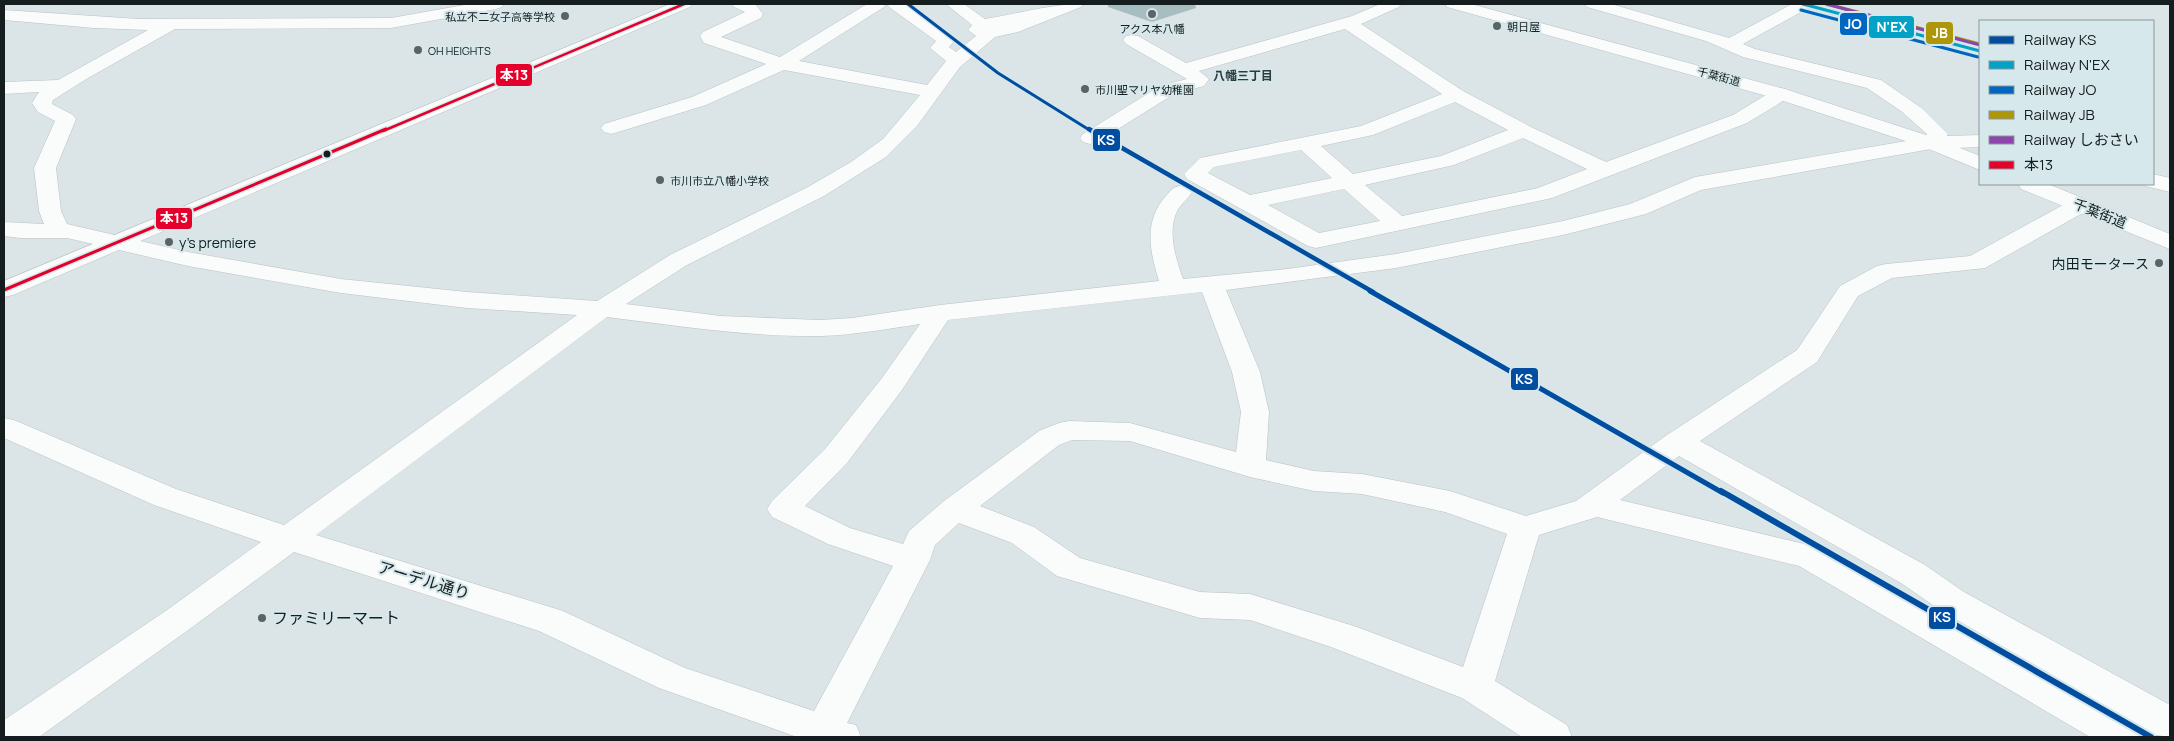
<svg xmlns="http://www.w3.org/2000/svg" width="2174" height="741" font-family="Manrope,'Noto Sans JP',sans-serif">
	<style>
		.building { fill: #a7bec1 }
		.lines { fill: none; stroke-linecap: round; stroke-linejoin: round }
		.minor-casing { stroke: #bbc2c3; stroke-width: 1 }
		.major-casing { stroke: #bbc2c3; stroke-width: 1 }
		.highway-casing { stroke: #bbc2c3; stroke-width: 1 }
		.minor { fill: #fafbfb; fill-rule: evenodd }
		.major { fill: #fafbfb; fill-rule: evenodd }
		.highway { fill: #fafbfb; fill-rule: evenodd }
		.bus-1-far1-casing { stroke: #d6e8eb; stroke-width: 5 }
		.bus-1-casing { stroke: #d6e8eb; stroke-width: 6 }
		.bus-1-far1 { stroke: #e4002b; stroke-width: 2.5 }
		.bus-1 { stroke: #e4002b; stroke-width: 3 }
		.rail-1-far3-casing { stroke: #d6e8eb; stroke-width: 5.5 }
		.rail-1-far2-casing { stroke: #d6e8eb; stroke-width: 8 }
		.rail-1-far1-casing { stroke: #d6e8eb; stroke-width: 9 }
		.rail-1-casing { stroke: #d6e8eb; stroke-width: 10 }
		.rail-2-casing { stroke: #d6e8eb; stroke-width: 5.5 }
		.rail-3-casing { stroke: #d6e8eb; stroke-width: 5.5 }
		.rail-4-casing { stroke: #d6e8eb; stroke-width: 5.5 }
		.rail-5-casing { stroke: #d6e8eb; stroke-width: 5.5 }
		.rail-1-far3 { stroke: #014ea0; stroke-width: 3 }
		.rail-1-far2 { stroke: #014ea0; stroke-width: 4.5 }
		.rail-1-far1 { stroke: #014ea0; stroke-width: 5 }
		.rail-1 { stroke: #014ea0; stroke-width: 6 }
		.rail-2 { stroke: #01a2c5; stroke-width: 3 }
		.rail-3 { stroke: #0067c0; stroke-width: 3 }
		.rail-4 { stroke: #ad960a; stroke-width: 3 }
		.rail-5 { stroke: #8e44ad; stroke-width: 3 }
		.poi-dot { fill: #5b6364; stroke: #d6e8eb; stroke-width: 2 }
		.bus-dot { fill: #161d1e; stroke: #d6e8eb; stroke-width: 2 }
		.labels { text-anchor: middle; dominant-baseline: central; stroke-width: 4; stroke-linejoin: round; paint-order: stroke }
		.far-poi-label { font-size: 11px; fill: #161d1e; stroke: #d6e8eb; text-anchor: start }
		.far-street-label { font-size: 11px; fill: #161d1e; stroke: #d6e8eb }
		.far-neighbourhood-label { font-size: 12px; font-weight: bold; fill: #2d3c3e; stroke: #d6e8eb }
		.street-label { font-size: 14px; fill: #161d1e; stroke: #d6e8eb }
		.poi-label { font-size: 14px; fill: #161d1e; stroke: #d6e8eb; text-anchor: start }
		.near-street-label { font-size: 16px; fill: #161d1e; stroke: #d6e8eb }
		.near-poi-label { font-size: 16px; fill: #161d1e; stroke: #d6e8eb; text-anchor: start }
		.line-badge { stroke: #d6e8eb; stroke-width: 2 }
		.badge-label { font-size: 14px; text-anchor: middle; font-weight: bold; fill: #fff }
	</style>
	<rect width="100%" height="100%" fill="#dbe4e6"/>
	<path class="building" d="M1108,4h87l1,4 -44,14 -44,-15z"/>
	<g class="lines">
		<defs>
			<g id="minor">
				<path d="M470,4h34l-2,3 -6,2 -105,19 -216,1 -87,49 -35,22 -1,4 21,11 3,4 -20,49 5,43 6,13 121,28 153,27 126,13 130,9 73,-46 138,-68 43,-25 32,-23 37,-44 -136,-25 -78,35 -88,27 -7,2 -7,-2 -3,-4 3,-4 88,-27 74,-33 -62,-21 -4,-7 3,-4 42,-20 -11,-5 -2,-3h23l8,10 -2,4 -40,19 59,20 87,-53h19l-2,3 -85,54 128,24 19,-24 -16,-13 6,-7 -47,-34 -2,-3h18l47,32 3,4 -6,7 7,5 20,-16 -8,-6 4,-5 -26,-21h18l21,15c33,-5 65,-15 98,-15l-2,3 -63,25 -23,5 -35,30 -43,59 -31,31 -62,39 -137,69 -61,39 95,12 99,4 32,-2 88,-13 219,-24c-9,-29 -16,-60 7,-85 7,-9 11,-12 23,-9l3,5c-4,7 -11,12 -15,19 -10,21 -1,48 6,68l104,-10 109,-15 167,-33 67,-17 65,-27 229,-39 3,-4 -26,-23 -34,-23 -124,-31 -37,-16 -119,-34 -2,-3h26l118,34 63,-34h20l-2,3 -67,37 12,5 126,31 42,29 25,25 -1,2 33,-1v12l-49,2 -230,41 -55,24 -83,21 -167,33 -170,22 34,82 9,40 -3,48 48,11 48,3 88,17 76,25 50,-15 88,-64 133,-87 43,-64 37,-20 9,-2 84,-8 102,-56 8,-2 8,2 3,5 -3,5 -103,58 -93,10 -34,18 -41,66 -117,79 225,124 39,27 206,113v32l-14,-2 -216,-125 -39,-27 -222,-127 -59,44 201,48 316,177 5,12h-52l-291,-171 -202,-49 -58,18 -44,146 72,44 5,12h-50l-60,-39 -131,-51 -81,-27 -50,-2 -143,-42 -45,-33 -53,-20 -24,22 -5,15 -83,163 9,2 5,12h-64l-138,-49 -120,-57 -245,-79 -103,76 -152,109h-35v-17l163,-110 94,-68 -107,-37 -150,-67v-20l10,2 162,69 108,36 293,-210 -110,-7 -126,-15 -153,-27 -121,-28h-47l-16,-2v-14l40,2 -5,-13 -5,-43 21,-47 -17,-9 -6,-9 7,-11 -35,2v-12l54,-2 90,-50 -54,-2 -90,-8v-10l135,9 252,-1zM1202,292l30,80 9,40 -5,40 -106,-29 -61,-2 -10,2 -20,8 -95,70 -35,30 -6,13 -53,-16 -45,-22 42,-43 55,-73 46,-70zM607,317c71,9 142,20 214,19 33,-1 66,-7 99,-12l-38,54 -57,71 -53,52 -5,8 5,8 56,27 65,22 -79,145 -129,-43 -122,-57 -247,-76zM1072,440l58,1 120,36 64,14 48,3 83,18 62,22 -44,133 -106,-40 -107,-33 -50,-2 -120,-34 -46,-31 -54,-21 79,-61z"/>
				<path d="M1380,4h21l-2,3 -38,17 102,67 68,36 75,35 127,-47 41,-25 7,-2 7,2 3,4 -3,4 -41,25 -195,75 -236,50 -8,-2 -121,-67 -3,-5 16,-16 161,-32 81,-32 -97,-65 -146,42 10,8 -5,7 -30,8 -77,48 -7,2 -7,-2 -3,-4 3,-4 77,-48 27,-7 -61,-35 -3,-4 3,-4 6,-1 6,1 48,27 166,-47zM1455,102l53,28 -67,26 -88,18 -32,-28 52,-11zM1523,138l64,31 -49,19 -136,28 -37,-31 89,-20zM1301,150l31,28 -82,17 -42,-22 6,-6zM1344,189l36,32 -61,12 -51,-28z"/>
				<path d="M2153,174l17,4v14l-25,-6 -1,-2h9z"/>
			</g>
			<path id="major" d="M670,4h22l-2,3 -677,288 -9,2v-16z"/>
			<g id="highway">
				<path d="M1445,4h26l317,86 150,49 42,17v14l-56,-23 -150,-49 -327,-91z"/>
				<path d="M2018,184h30l122,50v15l-149,-60z"/>
			</g>
		</defs>
		<use href="#minor" class="minor-casing"/>
		<use href="#major" class="major-casing"/>
		<use href="#highway" class="highway-casing"/>
		<use href="#minor" class="minor"/>
		<use href="#major" class="major"/>
		<use href="#highway" class="highway"/>
		<defs>
			<path id="bus-1-far1" d="M383,131l301,-127"/>
			<path id="bus-1" d="M4,290l382,-161"/>
		</defs>
		<use href="#bus-1-far1" class="bus-1-far1-casing"/>
		<use href="#bus-1" class="bus-1-casing"/>
		<use href="#bus-1-far1" class="bus-1-far1"/>
		<use href="#bus-1" class="bus-1"/>
		<defs>
			<path id="rail-1-far3" d="M908,4l90,69 93,58"/>
			<path id="rail-1-far2" d="M1089,129l284,163"/>
			<path id="rail-1-far1" d="M1370,291l353,202"/>
			<path id="rail-1" d="M1721,491l430,246"/>
			<path id="rail-2" d="M1803,4l177,47"/>
			<path id="rail-3" d="M1801,10l177,47"/>
			<path id="rail-4" d="M1827,4l153,40"/>
			<path id="rail-5" d="M1826,4l154,41"/>
		</defs>
		<use href="#rail-1-far3" class="rail-1-far3-casing"/>
		<use href="#rail-1-far2" class="rail-1-far2-casing"/>
		<use href="#rail-1-far1" class="rail-1-far1-casing"/>
		<use href="#rail-1" class="rail-1-casing"/>
		<use href="#rail-2" class="rail-2-casing"/>
		<use href="#rail-3" class="rail-3-casing"/>
		<use href="#rail-4" class="rail-4-casing"/>
		<use href="#rail-5" class="rail-5-casing"/>
		<use href="#rail-1-far3" class="rail-1-far3"/>
		<use href="#rail-1-far2" class="rail-1-far2"/>
		<use href="#rail-1-far1" class="rail-1-far1"/>
		<use href="#rail-1" class="rail-1"/>
		<use href="#rail-2" class="rail-2"/>
		<use href="#rail-3" class="rail-3"/>
		<use href="#rail-4" class="rail-4"/>
		<use href="#rail-5" class="rail-5"/>
	</g>
	<g class="poi-dot">
		<circle cx="1152" cy="14" r="5"/>
		<circle cx="565" cy="16" r="5"/>
		<circle cx="1497" cy="26" r="5"/>
		<circle cx="418" cy="50" r="5"/>
		<circle cx="1085" cy="89" r="5"/>
		<circle cx="660" cy="180" r="5"/>
		<circle cx="169" cy="242" r="5"/>
		<circle cx="2159" cy="263" r="5"/>
		<circle cx="262" cy="618" r="5"/>
	</g>
	<circle class="bus-dot" cx="327" cy="154" r="4.5"/>
	<g class="labels">
		<g class="far-poi-label">
			<text x="555" y="16" text-anchor="end">私立不二女子高等学校</text>
			<text x="1507" y="26">朝日屋</text>
			<text x="1152" y="28" text-anchor="middle">アクス本八幡</text>
			<text x="428" y="50">OH HEIGHTS</text>
			<text x="1095" y="89">市川聖マリヤ幼稚園</text>
			<text x="670" y="180">市川市立八幡小学校</text>
		</g>
		<g class="far-street-label">
			<text transform="translate(1719 76) rotate(15)">千葉街道</text>
		</g>
		<g class="far-neighbourhood-label">
			<text x="1243" y="75">八幡三丁目</text>
		</g>
		<g class="street-label">
			<text transform="translate(2100 213) rotate(22)">千葉街道</text>
		</g>
		<g class="poi-label">
			<text x="179" y="242">y's premiere</text>
			<text x="2149" y="263" text-anchor="end">内田モータース</text>
		</g>
		<g class="near-street-label">
			<text transform="translate(424 580) rotate(17)">アーデル通り</text>
		</g>
		<g class="near-poi-label">
			<text x="272" y="618">ファミリーマート</text>
		</g>
	</g>
	<g class="line-badge">
		<rect x="1839" y="12" width="29" height="24" rx="5" fill="#0067c0"/>
		<rect x="1868" y="15" width="47" height="24" rx="5" fill="#01a2c5"/>
		<rect x="1925" y="21" width="29" height="24" rx="5" fill="#ad960a"/>
		<rect x="495" y="63" width="38" height="24" rx="5" fill="#e4002b"/>
		<rect x="1092" y="128" width="29" height="24" rx="5" fill="#014ea0"/>
		<rect x="155" y="207" width="38" height="23" rx="5" fill="#e4002b"/>
		<rect x="1510" y="367" width="29" height="24" rx="5" fill="#014ea0"/>
		<rect x="1928" y="606" width="28" height="24" rx="5" fill="#014ea0"/>
	</g>
	<g class="badge-label">
		<text x="1853" y="29">JO</text>
		<text x="1892" y="32">N'EX</text>
		<text x="1940" y="38">JB</text>
		<text x="514" y="80">本13</text>
		<text x="1106" y="145">KS</text>
		<text x="174" y="223">本13</text>
		<text x="1524" y="384">KS</text>
		<text x="1942" y="622">KS</text>
	</g>
	<rect width="2174" height="741" fill="none" stroke="#161d1e" stroke-width="10"/>
	<rect x="1979" y="20" width="175" height="165" fill="#d6e8eb" stroke="#899799"/>
	<rect x="1989" y="36" width="25" height="8" fill="#014ea0" stroke="#899799"/>
	<text x="2024" y="45" font-size="15" fill="#161d1e">Railway KS</text>
	<rect x="1989" y="61" width="25" height="8" fill="#01a2c5" stroke="#899799"/>
	<text x="2024" y="70" font-size="15" fill="#161d1e">Railway N'EX</text>
	<rect x="1989" y="86" width="25" height="8" fill="#0067c0" stroke="#899799"/>
	<text x="2024" y="95" font-size="15" fill="#161d1e">Railway JO</text>
	<rect x="1989" y="111" width="25" height="8" fill="#ad960a" stroke="#899799"/>
	<text x="2024" y="120" font-size="15" fill="#161d1e">Railway JB</text>
	<rect x="1989" y="136" width="25" height="8" fill="#8e44ad" stroke="#899799"/>
	<text x="2024" y="145" font-size="15" fill="#161d1e">Railway しおさい</text>
	<rect x="1989" y="161" width="25" height="8" fill="#e4002b" stroke="#899799"/>
	<text x="2024" y="170" font-size="15" fill="#161d1e">本13</text>
</svg>
